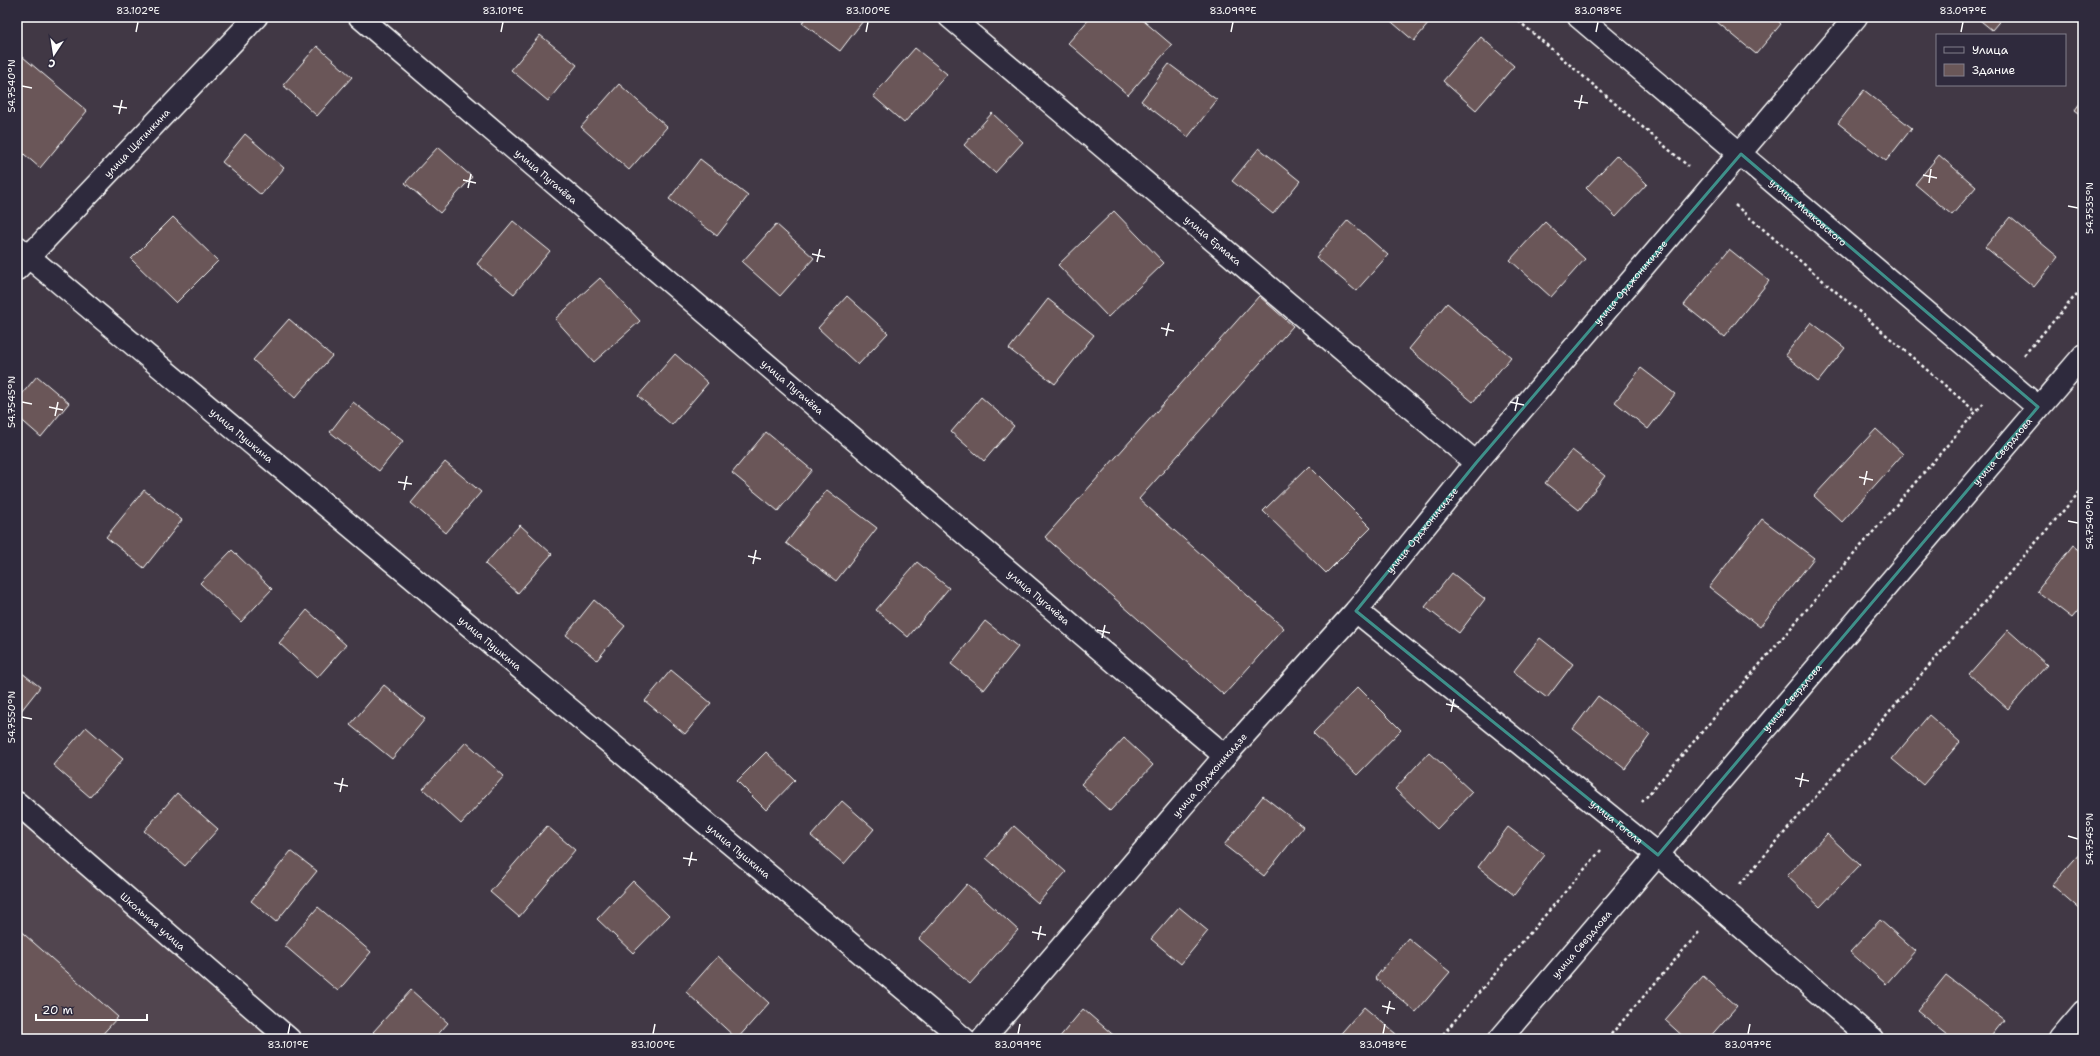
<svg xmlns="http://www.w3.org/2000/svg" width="2100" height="1056" font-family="'Shantell Sans',sans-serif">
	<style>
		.built { fill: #51454f }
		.building { fill: #6a5758; stroke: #fff }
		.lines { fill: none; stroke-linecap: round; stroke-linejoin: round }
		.minor-casing { stroke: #fff; stroke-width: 25 }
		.path { stroke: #fff; stroke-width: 2.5; stroke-dasharray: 3 3; stroke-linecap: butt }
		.minor { stroke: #2f2a3d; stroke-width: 22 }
		.marked { fill: none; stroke: #3f918b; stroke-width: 3; stroke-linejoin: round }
		.ticks { fill: none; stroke: #fff; stroke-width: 1.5 }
		.labels { text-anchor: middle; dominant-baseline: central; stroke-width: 4; stroke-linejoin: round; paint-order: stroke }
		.street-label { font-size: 10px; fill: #fff; stroke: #2f2a3d }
		.neatline { fill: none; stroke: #fff; stroke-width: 1.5 }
		.ticks-label { font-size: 10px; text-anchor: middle; fill: #fff }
	</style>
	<rect width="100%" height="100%" fill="#413845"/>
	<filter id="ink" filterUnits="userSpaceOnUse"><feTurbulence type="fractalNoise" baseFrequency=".025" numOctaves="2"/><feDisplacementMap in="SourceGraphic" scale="8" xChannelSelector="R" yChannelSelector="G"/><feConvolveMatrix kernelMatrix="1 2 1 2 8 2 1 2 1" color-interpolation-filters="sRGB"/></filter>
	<g filter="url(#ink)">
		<path class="built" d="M17,811l265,228h-265z"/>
		<g class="building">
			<path d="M806,17h60l-26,34 -38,-28z"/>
			<path d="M1091,17h48l33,28 -44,50 -60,-52z"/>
			<path d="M1386,17h48l-20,24z"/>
			<path d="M1711,17h63l7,7 -25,30z"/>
			<path d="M1976,17h27l-11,13z"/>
			<path d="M540,35l37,30 -29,36 -37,-31z"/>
			<path d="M1481,37l33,29 -38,44 -33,-29z"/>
			<path d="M317,46l35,31 -35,39 -34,-31z"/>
			<path d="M915,48l32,26 -43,49 -31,-27z"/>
			<path d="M17,52l70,59 -47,57 -23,-20z"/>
			<path d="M1169,64l48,36 -29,37 -47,-36z"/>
			<path d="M619,84l48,43 -38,43 -48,-43z"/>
			<path d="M1864,90l48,38 -26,33 -48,-38z"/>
			<path d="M2083,99v17l-8,-6z"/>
			<path d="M992,113l31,29 -28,31 -31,-28z"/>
			<path d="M245,134l39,34 -23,27 -39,-33z"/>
			<path d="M438,147l34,30 -32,36 -35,-30z"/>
			<path d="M1259,148l41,33 -27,33 -41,-33z"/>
			<path d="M1617,155l30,29 -31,33 -30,-29z"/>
			<path d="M1939,155l37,32 -24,28 -37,-31z"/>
			<path d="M700,159l48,37 -31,40 -48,-37z"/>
			<path d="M1114,211l50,52 -56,54 -50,-52z"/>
			<path d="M173,217l45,44 -42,42 -45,-44z"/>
			<path d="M2010,217l48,40 -24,30 -49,-40z"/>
			<path d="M1348,220l40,35 -32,36 -40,-34z"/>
			<path d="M513,221l37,30 -36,43 -37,-30z"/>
			<path d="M1545,222l40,37 -34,38 -41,-37z"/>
			<path d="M776,224l38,34 -34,38 -38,-34z"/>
			<path d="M1729,249l40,32 -45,56 -40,-32z"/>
			<path d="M600,278l40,43 -46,41 -39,-43z"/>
			<path d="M847,296l41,37 -30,32 -40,-37z"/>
			<path d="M1259,296l34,30 -154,173 145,129 -60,67 -179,-158z"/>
			<path d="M1048,299l46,36 -39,49 -46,-35z"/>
			<path d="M1447,303l64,54 -38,45 -64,-53z"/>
			<path d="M289,319l43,37 -37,42 -42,-38z"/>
			<path d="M1811,322l34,26 -27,34 -33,-27z"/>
			<path d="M675,354l33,29 -36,42 -34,-29z"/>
			<path d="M1641,368l34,26 -27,35 -33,-27z"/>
			<path d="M37,376l32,27 -28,34 -24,-21v-16z"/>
			<path d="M981,397l33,29 -30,35 -33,-29z"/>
			<path d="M353,402l50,39 -24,30 -49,-39z"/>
			<path d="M1876,429l27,25 -61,68 -28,-26z"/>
			<path d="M766,432l46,38 -34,41 -46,-38z"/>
			<path d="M1572,450l33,26 -26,34 -34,-27z"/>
			<path d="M445,462l36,30 -35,41 -35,-30z"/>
			<path d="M1309,466l62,62 -45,45 -63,-62z"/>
			<path d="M144,490l38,30 -38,48 -38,-31z"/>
			<path d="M827,490l50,38 -41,53 -50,-38z"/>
			<path d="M1762,519l52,39 -54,69 -51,-40z"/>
			<path d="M520,525l32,29 -34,39 -33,-29z"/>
			<path d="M2073,545l10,8v52l-11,13 -35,-27z"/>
			<path d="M232,550l40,39 -31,33 -41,-39z"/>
			<path d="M917,562l32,26 -41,49 -32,-27z"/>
			<path d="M1452,573l33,26 -26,34 -34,-26z"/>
			<path d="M594,600l31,26 -28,34 -31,-25z"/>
			<path d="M307,610l39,35 -29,33 -38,-35z"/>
			<path d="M985,621l33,26 -34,43 -33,-26z"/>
			<path d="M2008,630l39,35 -39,44 -39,-35z"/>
			<path d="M1540,638l33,26 -26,34 -34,-26z"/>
			<path d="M17,669l23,18 -23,29z"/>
			<path d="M671,670l40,33 -26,31 -40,-33z"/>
			<path d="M384,685l41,34 -33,40 -42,-34z"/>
			<path d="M1358,687l43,43 -44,45 -44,-42z"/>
			<path d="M1598,696l52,39 -25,34 -52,-40z"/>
			<path d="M1929,715l31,27 -37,43 -31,-26z"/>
			<path d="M86,727l37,32 -33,38 -37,-32z"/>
			<path d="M1124,738l29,27 -43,46 -29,-27z"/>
			<path d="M466,742l38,34 -43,48 -38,-35z"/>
			<path d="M766,752l29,28 -29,30 -29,-29z"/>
			<path d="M1429,752l43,40 -35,37 -42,-40z"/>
			<path d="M177,793l41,36 -33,37 -41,-35z"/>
			<path d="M1263,796l40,31 -39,49 -40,-31z"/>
			<path d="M842,801l32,28 -30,35 -33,-28z"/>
			<path d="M547,826l28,24 -56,67 -29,-25z"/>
			<path d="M1014,826l52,46 -28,31 -52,-45z"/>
			<path d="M1508,827l37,28 -31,40 -36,-28z"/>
			<path d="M1827,834l33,31 -40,42 -33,-31z"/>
			<path d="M291,851l26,20 -41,51 -25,-21z"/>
			<path d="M2081,852l2,2v58l-31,-27z"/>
			<path d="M633,881l36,35 -36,37 -36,-34z"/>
			<path d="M967,884l51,46 -48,54 -51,-45z"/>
			<path d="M318,907l53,45 -33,39 -53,-45z"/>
			<path d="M1179,907l29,24 -27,33 -30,-25z"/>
			<path d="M1880,920l35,31 -29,33 -36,-32z"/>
			<path d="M17,928l101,89 -20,22h-81v-11l2,-2 -2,-2z"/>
			<path d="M1408,938l42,34 -34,40 -41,-34z"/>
			<path d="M718,956l51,47 -32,36 -51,-47z"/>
			<path d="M1946,975l58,45 -15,19h-37l-35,-28z"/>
			<path d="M1703,976l34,30 -29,33h-22l-21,-19z"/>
			<path d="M411,990l37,33 -14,16h-54l-7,-7z"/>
			<path d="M1364,1007l32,27 -5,5h-55z"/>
			<path d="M1083,1009l35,30h-60z"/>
		</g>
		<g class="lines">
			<defs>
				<g id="minor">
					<path id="s1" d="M360,17l865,739"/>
					<path id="s2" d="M950,17l526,446"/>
					<path id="s3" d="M1579,17l459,390"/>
					<path id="s4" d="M17,247l947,792"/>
					<path id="s5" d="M17,269l239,-252"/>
					<path id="s6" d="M1356,611l302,244 214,184"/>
					<path id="s7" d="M17,803l272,236"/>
					<path id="s8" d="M983,1039l242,-283 131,-145 120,-148 380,-446"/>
					<path id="s9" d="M1500,1039l583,-683"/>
					<path d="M2060,1039l23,-27"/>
				</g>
			</defs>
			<use href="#minor" class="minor-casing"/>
			<g class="path">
				<path d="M1514,17l174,149"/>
				<path d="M1735,205l241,207"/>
				<path d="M2024,355l59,-68"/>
				<path d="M1642,802l343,-401"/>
				<path d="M1740,884l343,-396"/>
				<path d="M1439,1039l162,-189"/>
				<path d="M1607,1039l92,-107"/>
			</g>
			<use href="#minor" class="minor"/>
		</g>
	</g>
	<path class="marked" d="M1741,154l297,253 -380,448 -302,-244 120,-148z"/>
	<path class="ticks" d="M136,32l2,-10M501,32l2,-10M866,32l2,-10M1231,32l2,-10M1596,32l2,-10M1961,32l2,-10M22,86l10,2M1574,101l14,2M113,106l14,2M1579,109l3,-14M119,114l3,-14M1923,175l14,3M463,180l13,3M1929,183l2,-14M468,188l3,-14M2068,206l10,2M812,254l13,3M817,262l3,-13M1161,328l13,3M1166,336l3,-13M22,402l10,2M1510,402l14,3M49,407l14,3M1515,411l3,-14M55,416l3,-14M1859,477l14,3M398,482l14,2M1864,485l3,-14M404,490l3,-14M2068,521l10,2M748,556l13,3M753,564l3,-14M1097,630l13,3M1102,638l3,-13M1446,704l13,3M1451,712l3,-13M22,717l10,2M1795,778l14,3M334,783l14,3M1800,787l3,-14M340,792l3,-14M2068,836l10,3M683,858l14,2M689,866l3,-14M1032,932l14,3M1038,940l3,-14M1382,1006l13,3M1387,1014l3,-13M288,1034l2,-10M653,1034l2,-10M1018,1034l2,-10M1383,1034l2,-10M1748,1034l2,-10"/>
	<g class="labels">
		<g class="street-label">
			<text stroke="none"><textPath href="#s5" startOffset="174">улица Щетинкина</textPath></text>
			<text stroke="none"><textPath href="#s1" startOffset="245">улица Пугачёва</textPath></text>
			<text stroke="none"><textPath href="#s3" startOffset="301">улица Маяковского</textPath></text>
			<text stroke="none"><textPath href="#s2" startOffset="345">улица Ермака</textPath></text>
			<text stroke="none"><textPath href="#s8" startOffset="996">улица Орджоникидзе</textPath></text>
			<text stroke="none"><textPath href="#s1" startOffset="569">улица Пугачёва</textPath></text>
			<text stroke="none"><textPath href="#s4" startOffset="293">улица Пушкина</textPath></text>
			<text stroke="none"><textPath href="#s9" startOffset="773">улица Свердлова</textPath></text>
			<text stroke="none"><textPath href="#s8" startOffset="672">улица Орджоникидзе</textPath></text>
			<text stroke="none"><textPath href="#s1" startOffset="893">улица Пугачёва</textPath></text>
			<text stroke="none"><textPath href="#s4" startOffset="617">улица Пушкина</textPath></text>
			<text stroke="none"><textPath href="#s9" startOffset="449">улица Свердлова</textPath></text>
			<text stroke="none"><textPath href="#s8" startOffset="348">улица Орджоникидзе</textPath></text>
			<text stroke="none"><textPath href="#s6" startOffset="335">улица Гоголя</textPath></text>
			<text stroke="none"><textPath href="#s4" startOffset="941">улица Пушкина</textPath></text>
			<text stroke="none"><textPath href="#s7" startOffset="180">Школьная улица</textPath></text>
			<text stroke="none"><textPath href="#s9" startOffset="125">улица Свердлова</textPath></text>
		</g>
	</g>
	<rect width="2100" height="1056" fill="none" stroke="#2f2a3d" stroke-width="44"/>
	<rect x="1936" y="34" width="130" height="52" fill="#2f2a3d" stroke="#827f8b"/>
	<rect x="1944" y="47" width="20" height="6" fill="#2f2a3d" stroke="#827f8b"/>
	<text x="1972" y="54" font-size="12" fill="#ffffff">Улица</text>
	<rect x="1944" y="64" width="20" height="12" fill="#6a5758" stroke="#827f8b"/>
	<text x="1972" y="74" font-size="12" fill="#ffffff">Здание</text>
	<g transform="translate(54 54) rotate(192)" stroke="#2f2a3d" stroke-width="3" paint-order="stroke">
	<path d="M0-3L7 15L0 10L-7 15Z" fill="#ffffff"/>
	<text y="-6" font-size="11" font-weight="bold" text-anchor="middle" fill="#ffffff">С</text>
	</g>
	<path d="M36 1014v6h111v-6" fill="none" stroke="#ffffff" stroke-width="2"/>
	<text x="42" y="1014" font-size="12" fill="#ffffff" stroke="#2f2a3d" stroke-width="3" paint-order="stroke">20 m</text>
	<rect x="22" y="22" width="2056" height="1012" class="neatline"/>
	<g class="ticks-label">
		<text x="138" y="14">83.102°E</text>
		<text x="503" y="14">83.101°E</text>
		<text x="868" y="14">83.100°E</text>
		<text x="1233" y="14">83.099°E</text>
		<text x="1598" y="14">83.098°E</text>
		<text x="1963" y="14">83.097°E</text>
		<text transform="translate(11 86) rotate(-90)" y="4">54.7540°N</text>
		<text transform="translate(2089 208) rotate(-90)" y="4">54.7535°N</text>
		<text transform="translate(11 402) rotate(-90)" y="4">54.7545°N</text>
		<text transform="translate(2089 523) rotate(-90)" y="4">54.7540°N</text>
		<text transform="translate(11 717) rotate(-90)" y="4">54.7550°N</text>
		<text transform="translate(2089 839) rotate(-90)" y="4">54.7545°N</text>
		<text x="288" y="1048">83.101°E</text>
		<text x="653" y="1048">83.100°E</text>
		<text x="1018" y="1048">83.099°E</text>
		<text x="1383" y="1048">83.098°E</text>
		<text x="1748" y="1048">83.097°E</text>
	</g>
</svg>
